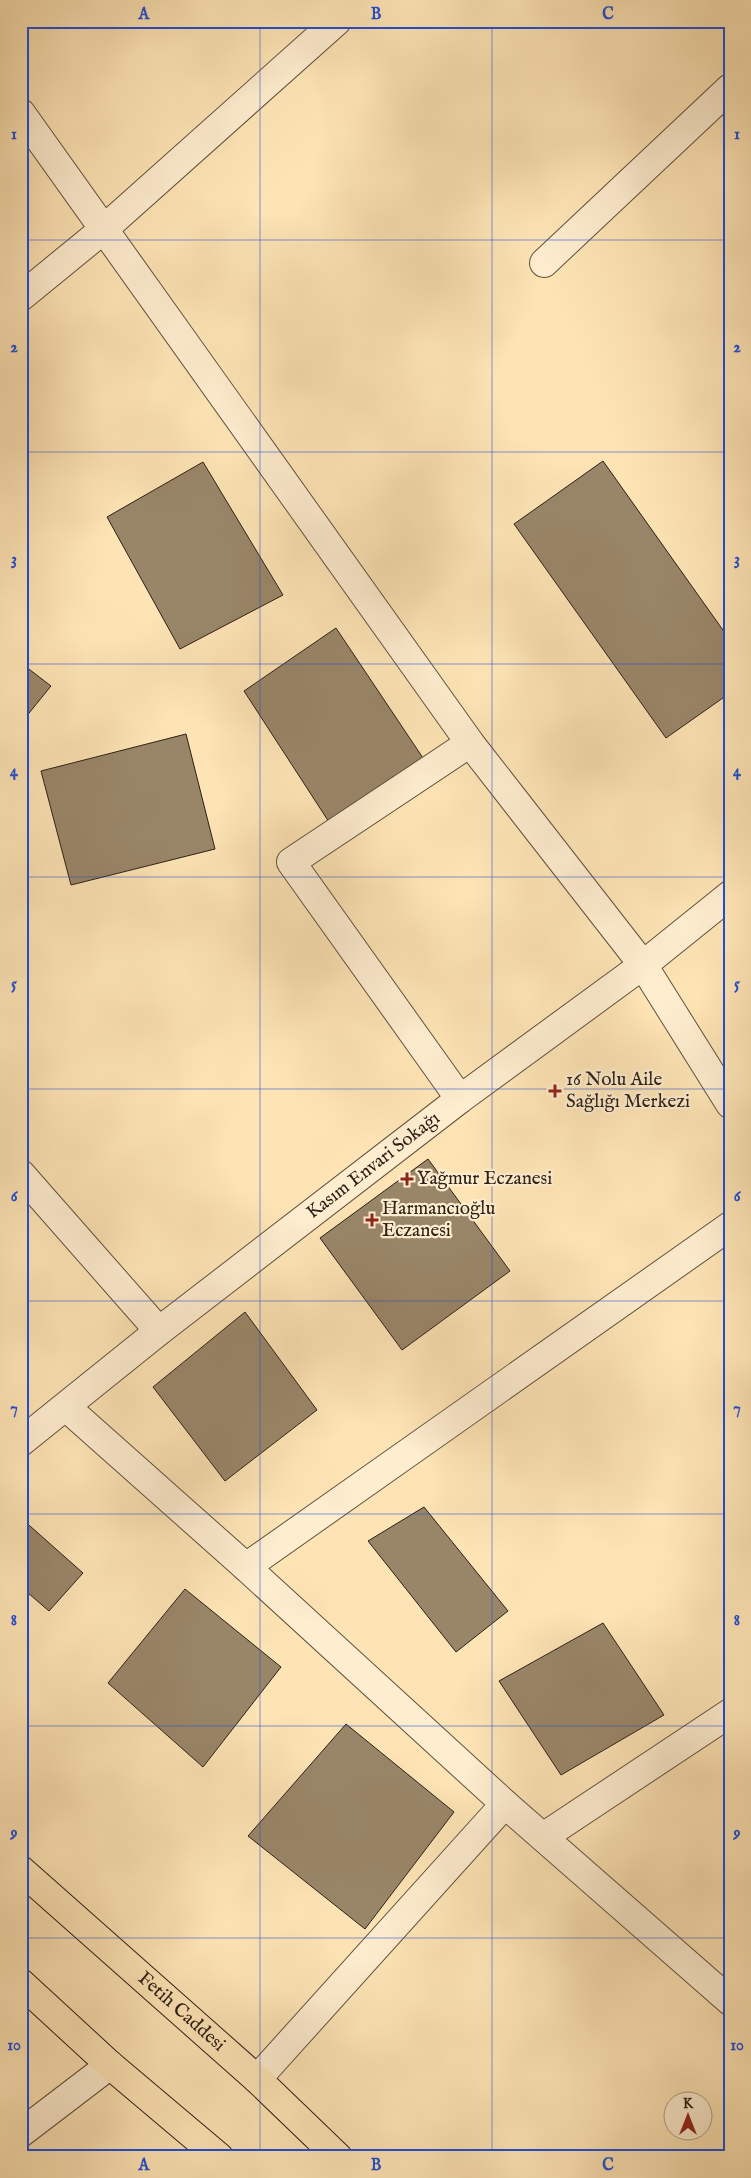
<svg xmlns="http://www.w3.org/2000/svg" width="751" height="2178" font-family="'IM FELL English',serif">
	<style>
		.building { fill: #998669; stroke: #2b2017 }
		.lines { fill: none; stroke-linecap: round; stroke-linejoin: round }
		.minor-casing { stroke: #60513e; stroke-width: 30 }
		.tertiary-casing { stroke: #60513e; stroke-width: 30 }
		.primary-casing { stroke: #2b2017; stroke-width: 30 }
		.minor { stroke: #feedcf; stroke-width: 28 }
		.tertiary { stroke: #feedcf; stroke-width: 28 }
		.primary { stroke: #fee4b5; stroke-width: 28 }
		.grid { fill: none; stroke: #1d4ed8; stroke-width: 1; stroke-opacity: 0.55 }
		.poi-dot { fill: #8f2418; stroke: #feedcf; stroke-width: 2 }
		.labels { text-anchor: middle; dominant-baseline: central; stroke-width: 4.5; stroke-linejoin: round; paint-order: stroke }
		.poi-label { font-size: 19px; fill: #2b2017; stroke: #feedcf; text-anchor: start }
		.street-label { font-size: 19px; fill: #2b2017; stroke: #feedcf }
		.neatline { fill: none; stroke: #1d4ed8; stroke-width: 2 }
		.grid-label { font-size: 16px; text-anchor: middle; font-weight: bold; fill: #1d4ed8 }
	</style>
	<rect width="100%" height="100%" fill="#fee4b5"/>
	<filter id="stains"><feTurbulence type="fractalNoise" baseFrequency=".004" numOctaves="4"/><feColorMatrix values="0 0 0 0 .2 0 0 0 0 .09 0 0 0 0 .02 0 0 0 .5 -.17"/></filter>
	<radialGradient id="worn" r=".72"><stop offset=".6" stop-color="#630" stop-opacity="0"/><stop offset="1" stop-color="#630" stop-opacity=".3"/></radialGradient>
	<g class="building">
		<path d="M603,461l127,179v53l-64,45 -152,-214z"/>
		<path d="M203,462l80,133 -103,54 -73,-132z"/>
		<path d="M336,628l87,130 -94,64 -85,-131z"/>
		<path d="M21,663l30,23 -30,37z"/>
		<path d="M186,734l29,115 -144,36 -30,-114z"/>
		<path d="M428,1159l82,112 -108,79 -82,-112z"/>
		<path d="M245,1312l72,98 -92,71 -72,-94z"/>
		<path d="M424,1507l84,104 -52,41 -88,-111z"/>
		<path d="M21,1518l62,55 -34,38 -28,-24z"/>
		<path d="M185,1589l96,78 -78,100 -95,-84z"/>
		<path d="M603,1623l61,92 -103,60 -62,-94z"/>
		<path d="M346,1724l108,88 -89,117 -117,-93z"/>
	</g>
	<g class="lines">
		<defs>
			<g id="minor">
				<path d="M21,113l449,630 173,222 87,139"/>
				<path d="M544,263l186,-175"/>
				<path d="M21,297l83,-68 233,-208"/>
				<path d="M460,1099l-169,-237 179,-119"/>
				<path d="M21,1174l138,157"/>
				<path d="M66,1407l180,160 259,237 225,197"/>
				<path d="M246,1567l484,-341"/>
				<path d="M543,1837l187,-124"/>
				<path d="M257,2079l248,-275"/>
				<path d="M21,2133l89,-68"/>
			</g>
			<g id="tertiary">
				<path id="s1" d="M21,1442l138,-111 301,-232 183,-134 87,-70"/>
			</g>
			<g id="primary">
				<path id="s2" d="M21,1870l236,209 81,78"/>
				<path d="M21,1983l89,82 109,92"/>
			</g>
		</defs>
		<use href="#minor" class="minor-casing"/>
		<use href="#tertiary" class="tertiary-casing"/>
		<use href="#primary" class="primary-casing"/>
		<use href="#minor" class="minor"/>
		<use href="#tertiary" class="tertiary"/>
		<use href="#primary" class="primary"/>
	</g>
	<path class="grid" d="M260,21v2136M492,21v2136M21,240h709M21,452h709M21,664h709M21,877h709M21,1089h709M21,1301h709M21,1514h709M21,1726h709M21,1938h709"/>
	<g class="poi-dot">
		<path d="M552.5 1083.5h5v5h5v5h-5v5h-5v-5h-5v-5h5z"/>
		<path d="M404.5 1171.5h5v5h5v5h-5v5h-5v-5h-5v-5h5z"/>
		<path d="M369.5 1212.5h5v5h5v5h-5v5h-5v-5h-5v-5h5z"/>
	</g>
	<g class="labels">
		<g class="poi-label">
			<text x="566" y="1080">16 Nolu Aile<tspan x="566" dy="22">Sağlığı Merkezi</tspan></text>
			<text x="417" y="1179">Yağmur Eczanesi</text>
			<text x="382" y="1209">Harmancıoğlu<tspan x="382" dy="22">Eczanesi</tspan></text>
		</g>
		<g class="street-label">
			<text stroke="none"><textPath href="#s1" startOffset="448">Kasım Envari Sokağı</textPath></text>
			<text stroke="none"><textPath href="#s2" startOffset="214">Fetih Caddesi</textPath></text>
		</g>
	</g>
	<rect width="751" height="2178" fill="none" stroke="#fee4b5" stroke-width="55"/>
	<g transform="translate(688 2116)"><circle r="24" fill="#feedcf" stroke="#aa9b85"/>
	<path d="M0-4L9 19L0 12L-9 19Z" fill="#8f2418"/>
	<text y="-8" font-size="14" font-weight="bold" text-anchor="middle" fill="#2b2017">K</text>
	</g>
	<rect x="28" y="28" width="696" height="2122" class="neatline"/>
	<g class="grid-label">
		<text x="144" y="19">A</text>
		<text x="376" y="19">B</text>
		<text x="608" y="19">C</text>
		<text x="14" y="139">1</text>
		<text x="737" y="139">1</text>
		<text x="14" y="352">2</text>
		<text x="737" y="352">2</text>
		<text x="14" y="564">3</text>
		<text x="737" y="564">3</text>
		<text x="14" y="776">4</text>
		<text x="737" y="776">4</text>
		<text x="14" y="989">5</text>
		<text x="737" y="989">5</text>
		<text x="14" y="1201">6</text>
		<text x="737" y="1201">6</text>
		<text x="14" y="1413">7</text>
		<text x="737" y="1413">7</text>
		<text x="14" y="1625">8</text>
		<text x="737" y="1625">8</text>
		<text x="14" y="1838">9</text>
		<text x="737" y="1838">9</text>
		<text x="14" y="2050">10</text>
		<text x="737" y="2050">10</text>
		<text x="144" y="2170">A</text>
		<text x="376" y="2170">B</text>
		<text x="608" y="2170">C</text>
	</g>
	<rect width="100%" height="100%" filter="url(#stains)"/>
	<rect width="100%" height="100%" fill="url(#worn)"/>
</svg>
